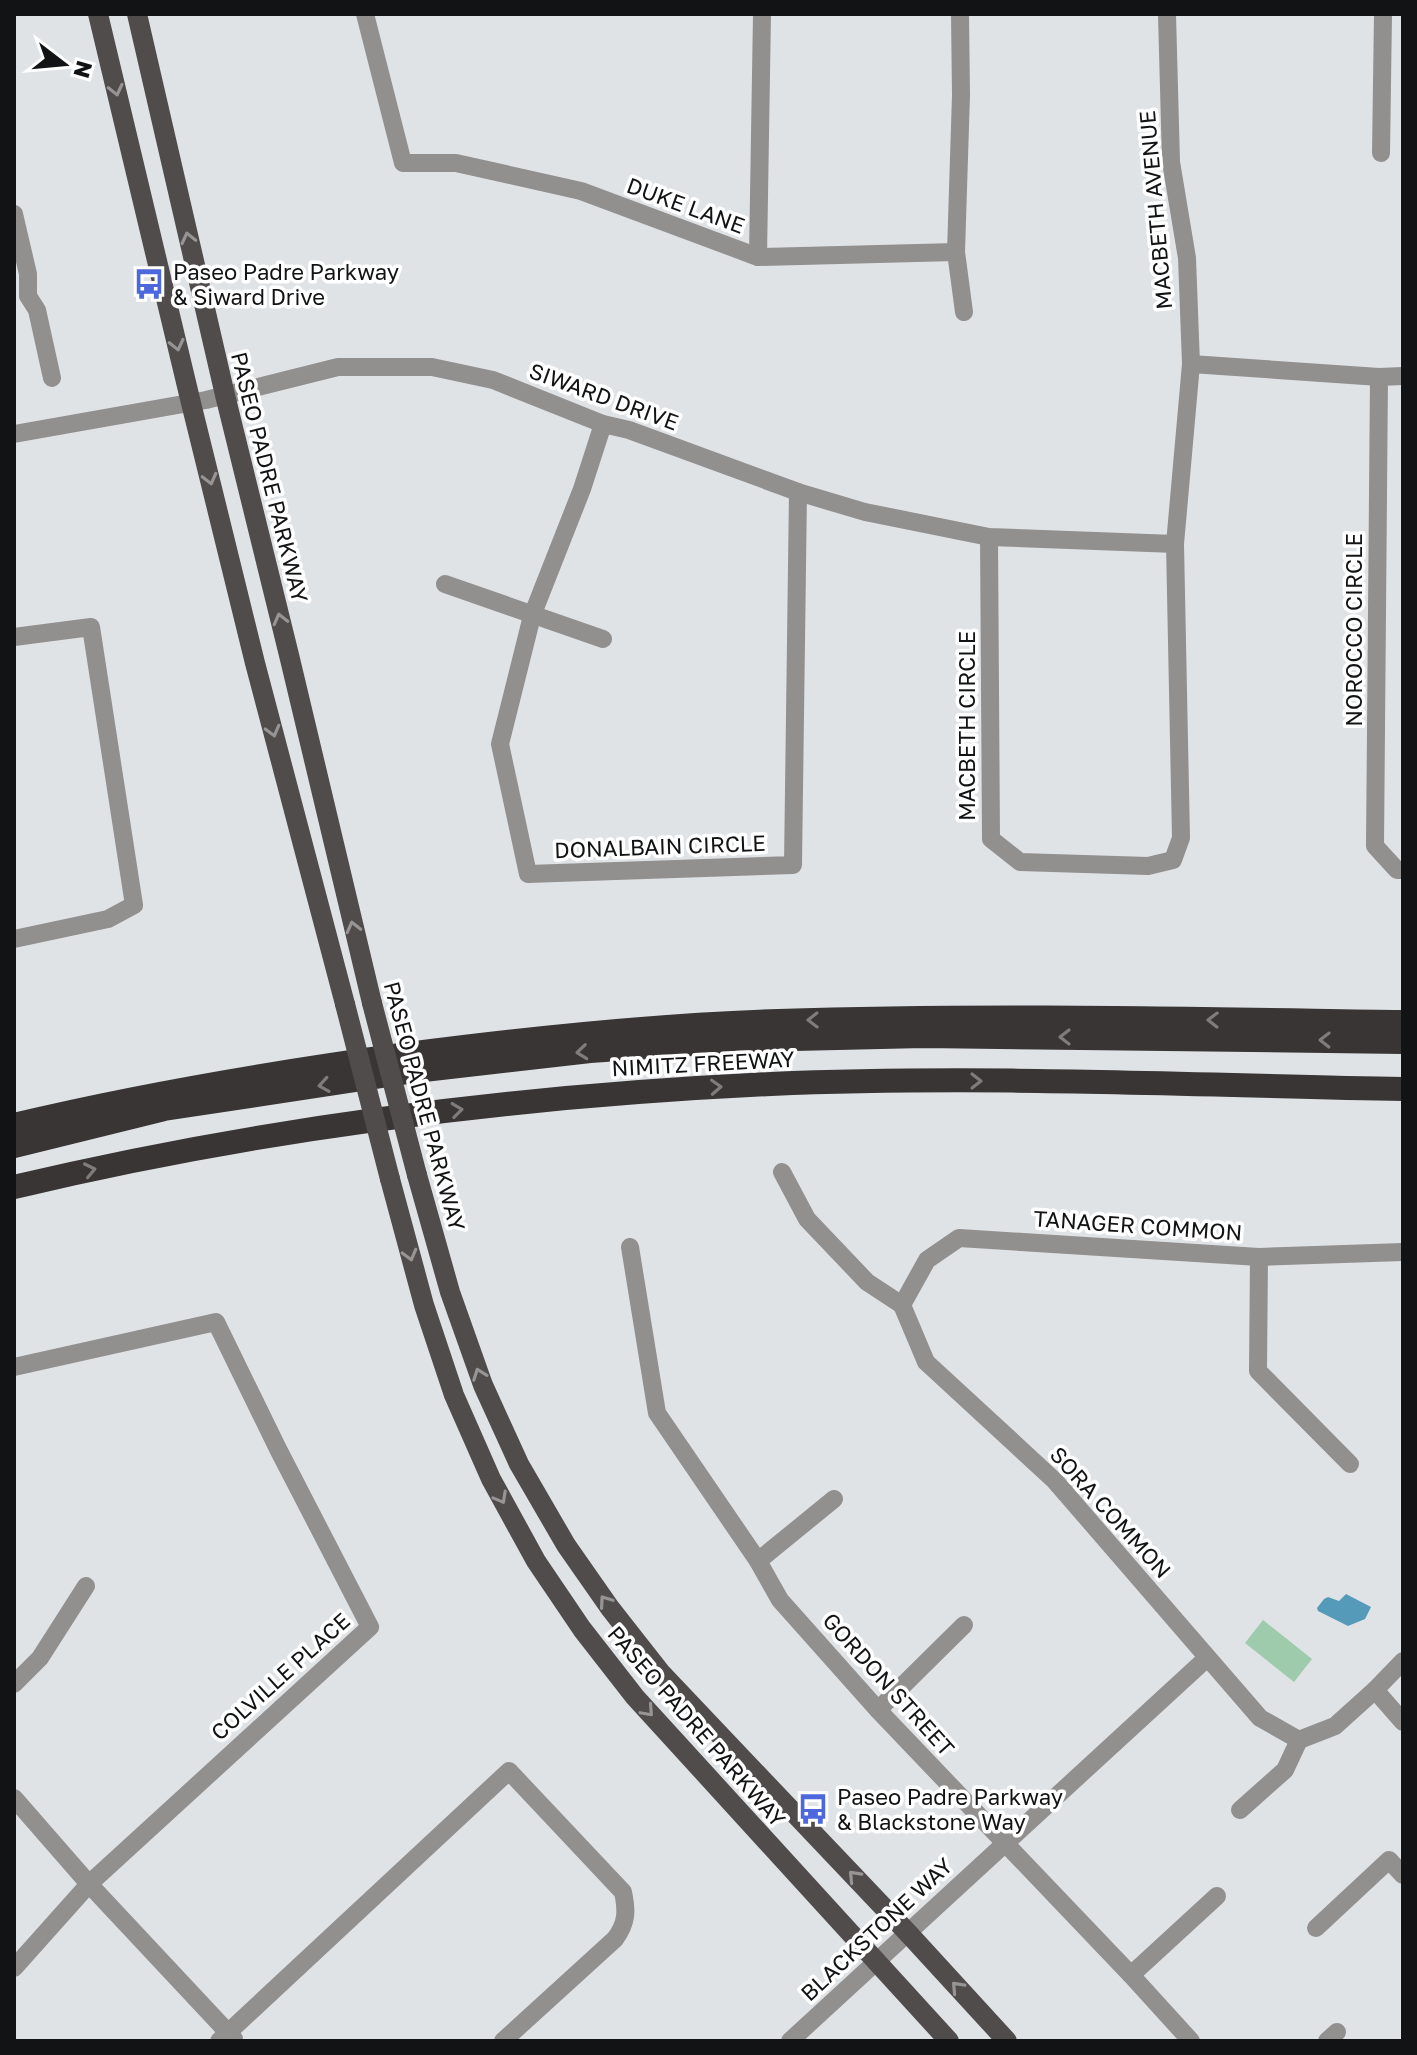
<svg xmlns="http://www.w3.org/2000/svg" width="1417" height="2055" font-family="'Golos Text',sans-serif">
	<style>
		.green { fill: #9ecbab }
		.water { fill: #569ab9 }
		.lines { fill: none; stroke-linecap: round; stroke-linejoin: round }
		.minor { stroke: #928f8f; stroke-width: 18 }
		.major { stroke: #504c4c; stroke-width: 20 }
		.highway { stroke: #393535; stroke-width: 24 }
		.major-bridge { stroke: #504c4c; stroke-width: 20 }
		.oneway { stroke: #969494 }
		.oneway2 { stroke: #7e7c7c }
		.labels { text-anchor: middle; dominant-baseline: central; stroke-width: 7; stroke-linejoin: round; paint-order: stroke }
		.street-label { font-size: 22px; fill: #121314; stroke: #fff }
		.poi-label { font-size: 22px; fill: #121314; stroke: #fff; text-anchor: start }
	</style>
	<rect width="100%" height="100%" fill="#e0e3e6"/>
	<path class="green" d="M1263,1620l49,39 -18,23 -49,-39z"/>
	<path class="water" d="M1346,1594l25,13 -6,12 -17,7 -30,-15 -1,-3 7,-9 4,-2 11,4z"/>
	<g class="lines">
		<g class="minor">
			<path d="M365,14l38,149h53l125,28 177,66 198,-5"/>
			<path d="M960,14l1,81 -5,157 8,60"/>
			<path d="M1381,153l2,-139"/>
			<path d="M14,214l14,60v22l9,14 15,68"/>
			<path d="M758,257l4,-243"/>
			<path d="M1191,364l188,13 24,-1"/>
			<path d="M1379,377l-4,469 22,24h6"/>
			<path d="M603,424l-21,65 -50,127 -32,128 28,130 265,-9 5,-373"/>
			<path d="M14,434l192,-34 132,-33h94l61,13 110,44 26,6 169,62 67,20 124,25 186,7"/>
			<path d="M989,537l2,302 29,23 128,4 25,-6 8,-22 -6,-294 16,-180 -4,-106 -16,-96 -4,-148"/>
			<path d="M445,584l158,55"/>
			<path d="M14,637l77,-10 43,278 -26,14 -94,20"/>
			<path d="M782,1172l25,47 60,63 35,23"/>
			<path d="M630,1247l27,166 101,148 22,39 98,110 253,265 60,66"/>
			<path d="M1259,1257l-1,114 92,93"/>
			<path d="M902,1305l24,57 129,119 205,237 39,22"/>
			<path d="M902,1305l25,-45 32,-22 300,19 144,-5"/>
			<path d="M14,1367l202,-45 62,127 92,178 -281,257 -75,84"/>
			<path d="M758,1561l76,-62"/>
			<path d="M14,1684l26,-26 46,-72"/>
			<path d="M1375,1690l28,32"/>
			<path d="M878,1710l86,-85"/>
			<path d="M1299,1740l36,-14 40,-36 28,-29"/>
			<path d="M14,1798l75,86 145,155"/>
			<path d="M1240,1810l45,-40 14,-30"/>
			<path d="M1316,1928l73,-68 14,15"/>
			<path d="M1131,1975l86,-79"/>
			<path d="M219,2041l290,-270 114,121c4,19 4,31 -8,47l-112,102"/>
			<path d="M790,2041l417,-383"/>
			<path d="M1327,2041l10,-9"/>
		</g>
		<g class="major">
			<path d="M98,14l93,389 64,260 90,341"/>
			<path d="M137,14l88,381 64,260 83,348"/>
			<path d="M417,1175l33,117 33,93 36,79 47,81 44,63 51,65 247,260 99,108"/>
			<path d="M390,1179l34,126 30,90 37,84 45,82 46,68 53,68 314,344"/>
		</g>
		<g class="highway">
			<path d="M14,1125c130,-31 262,-53 394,-71 123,-16 246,-29 370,-33 208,-7 417,-2 625,1"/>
			<path d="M14,1146l150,-37 251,-38 175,-20 160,-11 174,-4 479,6"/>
			<path d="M14,1187c248,-59 502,-91 757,-103 211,-9 422,1 632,5"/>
		</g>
		<g class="major-bridge">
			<path d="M372,1003l45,172"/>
			<path d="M345,1004l45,175"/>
		</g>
	</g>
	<defs><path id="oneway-chevron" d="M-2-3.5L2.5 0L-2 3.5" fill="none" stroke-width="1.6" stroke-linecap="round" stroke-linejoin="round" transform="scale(2)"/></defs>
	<g class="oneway">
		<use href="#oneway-chevron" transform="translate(116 90) rotate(77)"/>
		<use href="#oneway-chevron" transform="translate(188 238) rotate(-103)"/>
		<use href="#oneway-chevron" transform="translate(177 345) rotate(77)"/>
		<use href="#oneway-chevron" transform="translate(210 479) rotate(76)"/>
		<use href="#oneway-chevron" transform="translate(280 619) rotate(-104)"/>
		<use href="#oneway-chevron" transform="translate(273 731) rotate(75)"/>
		<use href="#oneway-chevron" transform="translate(353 927) rotate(-104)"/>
		<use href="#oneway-chevron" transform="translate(410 1255) rotate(75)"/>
		<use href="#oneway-chevron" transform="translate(479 1374) rotate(-110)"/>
		<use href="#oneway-chevron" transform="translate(501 1498) rotate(61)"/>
		<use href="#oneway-chevron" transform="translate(605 1601) rotate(-125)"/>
		<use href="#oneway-chevron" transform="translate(648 1711) rotate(48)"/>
		<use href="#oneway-chevron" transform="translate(854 1876) rotate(-133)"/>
		<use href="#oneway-chevron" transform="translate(957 1987) rotate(-133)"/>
	</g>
	<g class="oneway2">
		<use href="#oneway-chevron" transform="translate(813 1020) rotate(179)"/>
		<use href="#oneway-chevron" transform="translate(1213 1020) rotate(-179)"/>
		<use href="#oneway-chevron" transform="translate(1065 1037) rotate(-180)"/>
		<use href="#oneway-chevron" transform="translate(1325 1040) rotate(-179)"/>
		<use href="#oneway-chevron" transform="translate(582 1052) rotate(174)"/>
		<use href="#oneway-chevron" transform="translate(976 1081)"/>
		<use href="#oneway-chevron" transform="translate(324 1085) rotate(171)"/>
		<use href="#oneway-chevron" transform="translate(716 1087) rotate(-3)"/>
		<use href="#oneway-chevron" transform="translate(457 1110) rotate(-7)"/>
		<use href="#oneway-chevron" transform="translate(90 1170) rotate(-12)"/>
	</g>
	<defs>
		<symbol id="bus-bare" viewBox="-9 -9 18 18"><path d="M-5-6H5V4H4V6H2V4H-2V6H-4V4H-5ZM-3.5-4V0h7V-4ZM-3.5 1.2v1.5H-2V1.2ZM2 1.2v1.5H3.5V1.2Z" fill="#4d68dc" stroke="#fff" stroke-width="2.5" paint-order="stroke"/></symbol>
	</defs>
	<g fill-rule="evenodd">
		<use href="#bus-bare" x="127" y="262" width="44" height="44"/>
		<use href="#bus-bare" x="791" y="1787" width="44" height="44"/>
	</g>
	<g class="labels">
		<g class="street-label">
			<text transform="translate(686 205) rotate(20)">DUKE LANE</text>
			<text transform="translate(1155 210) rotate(-95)">MACBETH AVENUE</text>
			<text transform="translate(604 396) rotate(20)">SIWARD DRIVE</text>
			<text transform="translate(270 477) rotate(76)">PASEO PADRE PARKWAY</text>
			<text transform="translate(1353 630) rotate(-90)">NOROCCO CIRCLE</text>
			<text transform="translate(966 726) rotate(-90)">MACBETH CIRCLE</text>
			<text transform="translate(660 846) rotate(-2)">DONALBAIN CIRCLE</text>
			<text transform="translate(703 1063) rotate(-3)">NIMITZ FREEWAY</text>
			<text transform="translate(425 1106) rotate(75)">PASEO PADRE PARKWAY</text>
			<text transform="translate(1138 1225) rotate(4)">TANAGER COMMON</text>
			<text transform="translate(1111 1512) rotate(48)">SORA COMMON</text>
			<text transform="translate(280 1676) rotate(-42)">COLVILLE PLACE</text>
			<text transform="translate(889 1684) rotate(48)">GORDON STREET</text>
			<text transform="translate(697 1726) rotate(49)">PASEO PADRE PARKWAY</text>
			<text transform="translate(876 1929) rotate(-43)">BLACKSTONE WAY</text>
		</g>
		<g class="poi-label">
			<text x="173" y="271">Paseo Padre Parkway<tspan x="173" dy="25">&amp; Siward Drive</tspan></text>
			<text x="837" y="1796">Paseo Padre Parkway<tspan x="837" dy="25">&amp; Blackstone Way</tspan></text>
		</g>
	</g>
	<rect width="1417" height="2055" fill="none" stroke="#121314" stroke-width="32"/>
	<g transform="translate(64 64) rotate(106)" stroke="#ffffff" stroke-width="6" paint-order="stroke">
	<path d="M0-6L14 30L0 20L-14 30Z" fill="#121314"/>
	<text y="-12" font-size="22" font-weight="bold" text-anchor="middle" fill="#121314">N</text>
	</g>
</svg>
